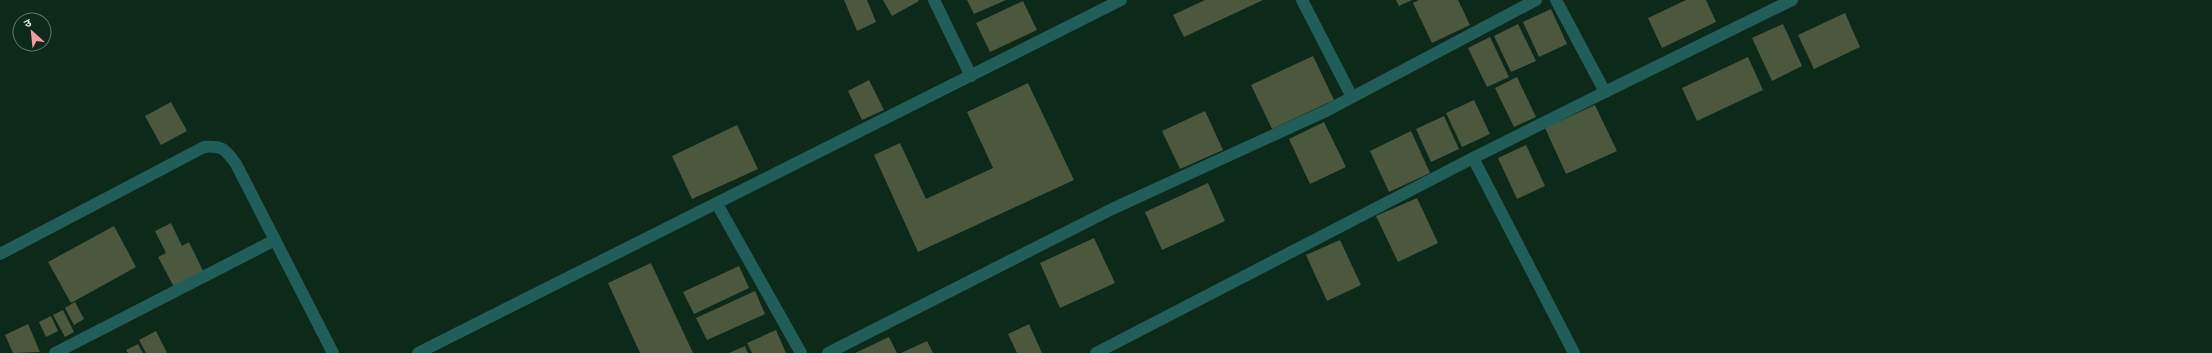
<svg xmlns="http://www.w3.org/2000/svg" width="2212" height="353" font-family="'Exo 2','Noto Sans Devanagari',sans-serif">
	<style>
		.building { fill: #4b583e }
		.lines { fill: none; stroke-linecap: round; stroke-linejoin: round }
		.minor { stroke: #215e59; stroke-width: 12 }
	</style>
	<rect width="100%" height="100%" fill="#0c291a"/>
	<g class="building">
		<path d="M844,0h23l9,22 -19,9z"/>
		<path d="M883,0h35l1,1 -27,15z"/>
		<path d="M967,0h39l-32,14z"/>
		<path d="M1205,0h58l-79,37 -11,-22z"/>
		<path d="M1396,0h16l-13,6z"/>
		<path d="M1419,0h39l12,25 -38,18 -19,-40z"/>
		<path d="M1686,0h20l10,22 -54,26 -14,-30z"/>
		<path d="M1023,1l14,29 -47,22 -14,-29z"/>
		<path d="M1551,9l16,35 -28,13 -16,-35z"/>
		<path d="M1845,13l15,34 -46,22 -16,-34z"/>
		<path d="M1518,24l18,37 -25,11 -17,-36z"/>
		<path d="M1783,24l19,42 -30,15 -20,-43z"/>
		<path d="M1490,37l19,40 -22,10 -19,-39z"/>
		<path d="M1313,56l21,44 -62,29 -21,-44z"/>
		<path d="M1748,57l15,33 -66,31 -15,-33z"/>
		<path d="M1517,77l19,40 -22,10 -19,-39z"/>
		<path d="M869,80l15,30 -22,10 -14,-29z"/>
		<path d="M1028,83l46,97 -156,72 -44,-97 26,-12 26,56 67,-31 -26,-56z"/>
		<path d="M1474,100l16,34 -28,13 -16,-34z"/>
		<path d="M171,102l16,29 -26,14 -16,-29z"/>
		<path d="M1595,105l22,46 -51,23 -21,-46z"/>
		<path d="M1205,111l18,39 -43,19 -18,-38z"/>
		<path d="M1444,116l15,33 -28,13 -15,-33z"/>
		<path d="M1324,122l22,45 -36,17 -21,-45z"/>
		<path d="M737,125l21,44 -66,30 -20,-43z"/>
		<path d="M1411,131l19,42 -41,19 -19,-41z"/>
		<path d="M1526,145l19,41 -28,13 -19,-41z"/>
		<path d="M1208,183l17,38 -63,29 -17,-38z"/>
		<path d="M1417,198l21,45 -40,19 -22,-46z"/>
		<path d="M171,223l11,23 7,-4 15,31 -30,14 -16,-30 8,-4 -11,-22z"/>
		<path d="M114,226l22,41 -65,36 -23,-41z"/>
		<path d="M1094,238l21,45 -55,25 -20,-45z"/>
		<path d="M1340,240l21,45 -34,16 -21,-46z"/>
		<path d="M651,263l42,90h-53l-32,-70z"/>
		<path d="M739,266l10,22 -55,26 -11,-22z"/>
		<path d="M755,291l10,23 -58,26 -11,-22z"/>
		<path d="M75,302l9,17 -10,6 -9,-17z"/>
		<path d="M63,310l11,22 -9,5 -12,-22z"/>
		<path d="M51,316l7,15 -12,6 -7,-15z"/>
		<path d="M28,324l12,28 -27,1 -8,-18z"/>
		<path d="M1029,324l13,29h-25l-9,-19z"/>
		<path d="M776,330l10,23h-34l-5,-10z"/>
		<path d="M156,331l11,22h-21l-7,-13z"/>
		<path d="M889,337l8,16h-42z"/>
		<path d="M927,341l6,12h-32z"/>
		<path d="M138,344l5,9h-15l-2,-3z"/>
		<path d="M745,346l3,7h-19z"/>
	</g>
	<g class="lines">
		<g class="minor">
			<path d="M934,0l37,76"/>
			<path d="M1302,0l50,97"/>
			<path d="M1605,92l187,-92"/>
			<path d="M1473,158l101,195"/>
			<path d="M717,204l84,149"/>
			<path d="M0,254l204,-107c19,-2 22,3 32,17l97,189"/>
			<path d="M55,353l220,-113"/>
			<path d="M418,353l703,-353"/>
			<path d="M828,353l284,-144 214,-98 210,-111"/>
			<path d="M1096,353l377,-195 132,-66 -49,-92"/>
		</g>
	</g>
	<g transform="translate(32 32) rotate(333)"><circle r="19" fill="#0c291a" stroke="#60786b"/>
	<path d="M0-3L7 15L0 10L-7 15Z" fill="#f59b9e"/>
	<text y="-6" font-size="11" font-weight="bold" text-anchor="middle" fill="#dfefe5">उ</text>
	</g>
</svg>
